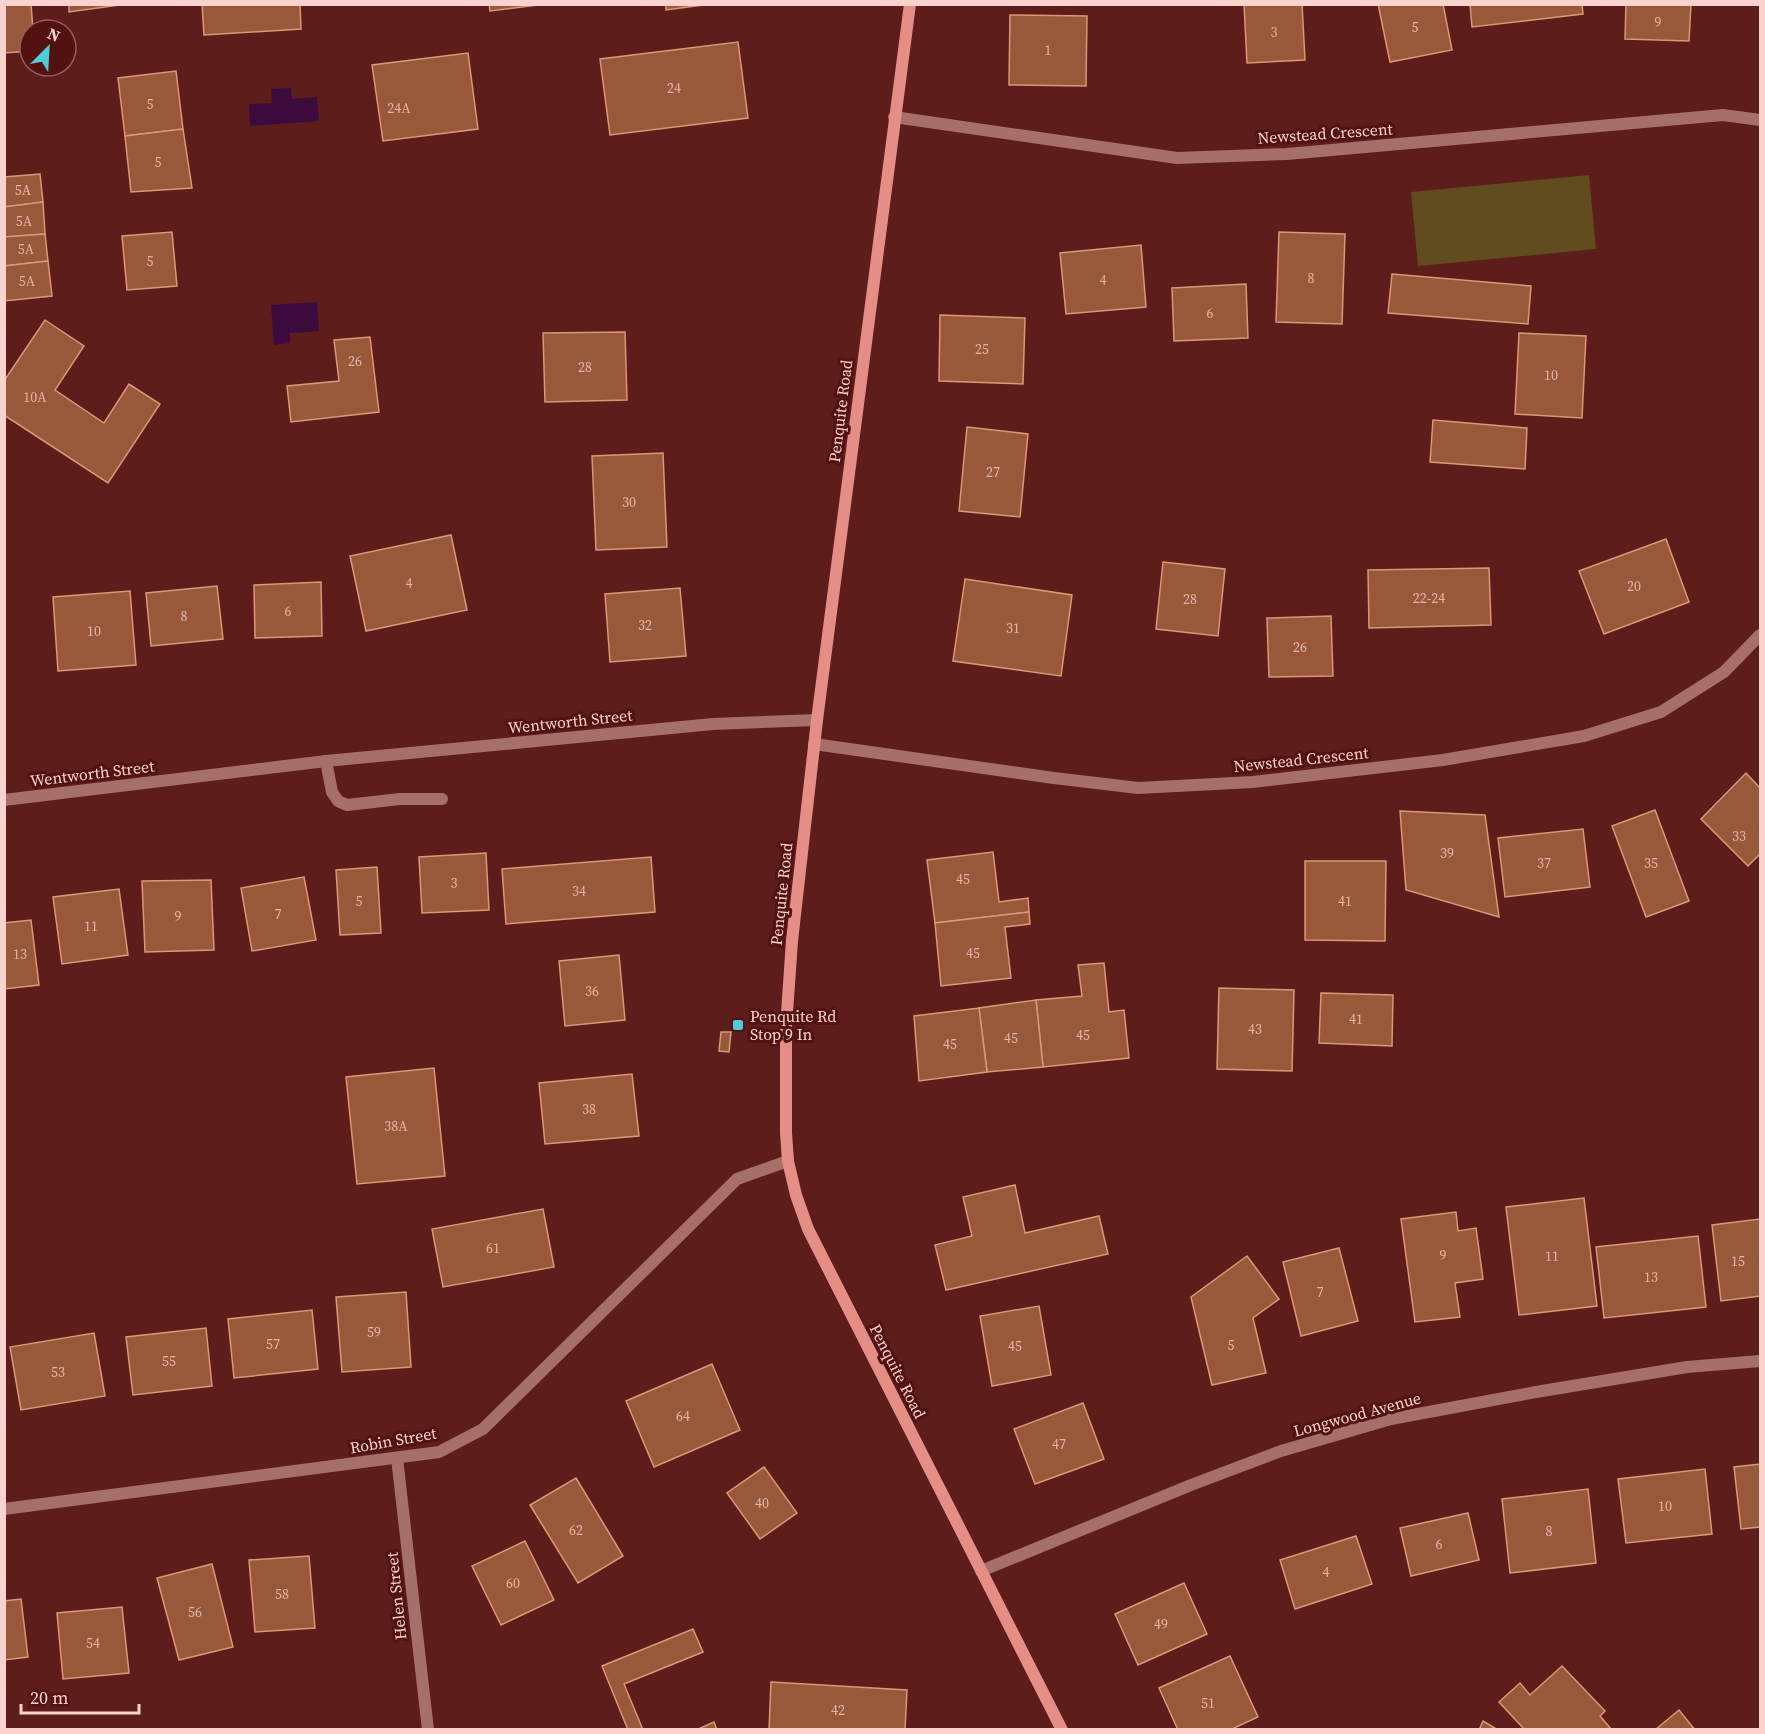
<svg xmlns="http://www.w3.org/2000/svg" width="1765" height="1734" font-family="'Source Serif 4',serif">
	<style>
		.green { fill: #604c1f }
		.water { fill: #3a0b3c }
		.building { fill: #98593b; stroke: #db9777; stroke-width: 1.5 }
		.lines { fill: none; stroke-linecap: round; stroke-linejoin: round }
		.lane { stroke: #a66f69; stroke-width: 12 }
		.street { stroke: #a66f69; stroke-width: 12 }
		.secondary { stroke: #e58e85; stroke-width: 12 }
		.poi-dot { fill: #52cbd9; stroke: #511211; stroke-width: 2 }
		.labels { text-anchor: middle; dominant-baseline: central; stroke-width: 6; stroke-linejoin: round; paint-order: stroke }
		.number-label { font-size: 14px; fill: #e2b4a8 }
		.street-label { font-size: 16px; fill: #fbd2cd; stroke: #511211 }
		.poi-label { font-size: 16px; fill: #fbd2cd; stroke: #511211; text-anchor: start }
	</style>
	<rect width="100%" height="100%" fill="#5d1d1b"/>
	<path class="green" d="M1589,175l7,74 -178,17 -7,-74z"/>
	<g class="water">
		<path d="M291,88l1,11 25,-2 2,24 -69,5 -1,-22 23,-1 -1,-14z"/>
		<path d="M317,302l2,29 -29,2v10l-16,2 -3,-40z"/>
	</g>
	<g class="building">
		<path d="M4,4h27l2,26h-3v21l-26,2z"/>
		<path d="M69,4h58l-58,8z"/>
		<path d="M202,4h98l1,25 -97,6z"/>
		<path d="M489,4h57l-56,7z"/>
		<path d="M666,4h37v1l-37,5z"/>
		<path d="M1244,4h58l3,56 -58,3z"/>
		<path d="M1378,4h65l9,46 -62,12z"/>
		<path d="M1470,4h112l1,10 -111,13z"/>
		<path d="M1626,4h65l-2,37 -64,-2z"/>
		<path d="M1010,15l77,1 -1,70 -77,-1z"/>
		<path d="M738,42l10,76 -138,17 -10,-76z"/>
		<path d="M468,53l10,76 -95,12 -11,-76z"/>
		<path d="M176,71l7,58 -58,7 -7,-58z"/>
		<path d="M183,129l9,59 -61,4 -6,-56z"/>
		<path d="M40,174l3,28 -39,5v-30z"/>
		<path d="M43,202l2,32 -41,3v-30z"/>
		<path d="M172,232l5,54 -50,4 -5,-54z"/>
		<path d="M1279,232l66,2 -3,90 -66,-2z"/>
		<path d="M45,234l3,27 -44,5v-29z"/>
		<path d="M1141,245l5,62 -80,7 -6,-61z"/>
		<path d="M48,261l4,35 -48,5v-35z"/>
		<path d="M1392,274l139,12 -3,38 -140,-11z"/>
		<path d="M1246,284l2,54 -74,3 -2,-53z"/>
		<path d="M940,315l85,3 -2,66 -84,-3z"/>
		<path d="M45,320l39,26 -29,44 49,33 25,-39 31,20 -52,79 -104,-68v-34z"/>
		<path d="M625,332l2,68 -82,2 -2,-69z"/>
		<path d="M1519,333l67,3 -4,82 -67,-4z"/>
		<path d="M370,337l9,75 -88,10 -4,-36 52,-5 -5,-41z"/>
		<path d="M1433,420l94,8 -2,41 -95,-7z"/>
		<path d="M967,427l61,7 -8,83 -61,-6z"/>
		<path d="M663,453l4,94 -71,3 -4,-94z"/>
		<path d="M451,535l16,75 -101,21 -16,-75z"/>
		<path d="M1666,539l23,63 -85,32 -25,-63z"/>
		<path d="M1163,562l62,7 -7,67 -62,-7z"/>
		<path d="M1489,568l2,57 -122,3 -1,-58z"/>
		<path d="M965,579l107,16 -11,81 -108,-15z"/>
		<path d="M321,582l1,54 -67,2 -1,-53z"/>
		<path d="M217,586l6,53 -72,7 -5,-53z"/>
		<path d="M680,588l6,68 -76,6 -5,-68z"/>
		<path d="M130,591l6,74 -78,6 -5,-74z"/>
		<path d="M1331,616l2,60 -64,1 -2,-59z"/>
		<path d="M1746,773l14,15v66l-12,12 -47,-47z"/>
		<path d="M1655,810l34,91 -43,16 -34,-91z"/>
		<path d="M1400,811l85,4 14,102 -93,-27z"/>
		<path d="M1583,829l7,58 -85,10 -7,-59z"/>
		<path d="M993,852l6,50 29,-4 1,14 -94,11 -8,-63z"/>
		<path d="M486,853l3,57 -67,3 -3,-56z"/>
		<path d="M651,857l4,55 -149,12 -4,-55z"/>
		<path d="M1305,861h81l-1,80 -80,-1z"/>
		<path d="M377,867l4,66 -41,2 -4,-65z"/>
		<path d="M304,877l12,63 -64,11 -11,-63z"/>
		<path d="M211,880l3,70 -69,2 -3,-71z"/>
		<path d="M119,889l9,66 -66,9 -9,-67z"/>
		<path d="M1029,912l1,12 -25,3 6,51 -70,8 -6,-63z"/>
		<path d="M31,920l8,65 -35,4v-66z"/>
		<path d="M619,955l6,65 -60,6 -6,-65z"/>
		<path d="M1104,963l5,49 15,-2 5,48 -86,9 -7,-67 46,-4 -4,-31z"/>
		<path d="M1219,988l75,2 -2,81 -75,-2z"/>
		<path d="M1321,993l72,2 -1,51 -73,-3z"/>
		<path d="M1036,1000l7,67 -56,5 -8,-64z"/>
		<path d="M979,1008l8,64 -68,9 -5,-65z"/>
		<path d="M721,1032h10l-2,20 -10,-1z"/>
		<path d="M434,1068l11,108 -88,8 -11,-107z"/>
		<path d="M632,1074l7,62 -94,8 -6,-61z"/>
		<path d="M1015,1185l10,48 74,-17 9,38 -162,36 -11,-45 37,-9 -9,-39z"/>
		<path d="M1584,1198l13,108 -78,9 -13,-108z"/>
		<path d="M543,1209l11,58 -111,20 -11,-58z"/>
		<path d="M1456,1212l2,19 18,-3 7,51 -28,4 5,34 -45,5 -14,-103z"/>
		<path d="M1760,1219v77l-39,5 -9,-76z"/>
		<path d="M1698,1236l8,71 -102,11 -8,-71z"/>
		<path d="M1339,1248l19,73 -57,15 -18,-74z"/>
		<path d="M1247,1256l32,43 -26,19 13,55 -54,12 -21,-88z"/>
		<path d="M406,1292l5,75 -69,5 -6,-75z"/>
		<path d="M1039,1306l12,69 -59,11 -12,-70z"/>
		<path d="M312,1310l6,59 -84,9 -6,-59z"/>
		<path d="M206,1328l6,58 -79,9 -7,-58z"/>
		<path d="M94,1333l11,63 -84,14 -11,-63z"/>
		<path d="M712,1364l28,66 -86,37 -28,-66z"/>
		<path d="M1083,1403l21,56 -69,25 -21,-55z"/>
		<path d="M1760,1464v63l-19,2 -7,-62z"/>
		<path d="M764,1467l33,46 -37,26 -33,-46z"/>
		<path d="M1705,1469l7,65 -86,9 -8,-64z"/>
		<path d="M576,1478l47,78 -45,27 -48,-78z"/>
		<path d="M1588,1489l8,74 -86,10 -8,-74z"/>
		<path d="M1468,1513l11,47 -68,16 -11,-48z"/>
		<path d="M1356,1536l16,48 -77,25 -15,-49z"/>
		<path d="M525,1541l29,59 -53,25 -29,-59z"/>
		<path d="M309,1556l6,72 -60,4 -6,-72z"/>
		<path d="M212,1564l21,83 -54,13 -22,-82z"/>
		<path d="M1184,1583l23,51 -69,31 -23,-51z"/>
		<path d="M21,1599l7,58 -24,3v-59z"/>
		<path d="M122,1607l7,66 -66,6 -6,-66z"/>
		<path d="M693,1629l10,23 -79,32 19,46h-15l-26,-64z"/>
		<path d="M1230,1656l28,61 -28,13h-52l-19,-42z"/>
		<path d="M1562,1666l43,45 -5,5 12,14h-87l-26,-28 21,-19 10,12z"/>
		<path d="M771,1682l136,8 -2,40h-136z"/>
		<path d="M1679,1710l16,20h-40z"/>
		<path d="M1483,1721l15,9h-19z"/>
		<path d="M714,1722l3,8h-21z"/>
	</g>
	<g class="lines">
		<path class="lane" d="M326,761l6,31 6,9 9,4 53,-6h42"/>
		<g class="street">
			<path d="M894,117l283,41 110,-4 436,-39 37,5"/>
			<path d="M814,744l240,34 84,10 115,-6 190,-22 141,-24 77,-24 63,-40 36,-37"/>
			<path d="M4,800l322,-39 387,-37 104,-4"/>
			<path d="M397,1458l31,272"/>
			<path d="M4,1509l435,-57 44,-23 254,-250 51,-18"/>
			<path d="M981,1571l210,-86 90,-34 110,-32 145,-27 151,-25 73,-6"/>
		</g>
		<path class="secondary" d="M910,4l-93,716 -25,221 -6,86v106l2,28 8,34 12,34 254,501"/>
	</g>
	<rect class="poi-dot" x="732" y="1019" width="12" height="12" rx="3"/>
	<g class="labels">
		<g class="number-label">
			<text x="1658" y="22">9</text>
			<text x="1415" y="27">5</text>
			<text x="1274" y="32">3</text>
			<text x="1048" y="50">1</text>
			<text x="674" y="88">24</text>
			<text x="150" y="104">5</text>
			<text x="399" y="108">24A</text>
			<text x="158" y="162">5</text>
			<text x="23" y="190">5A</text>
			<text x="24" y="221">5A</text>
			<text x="26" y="249">5A</text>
			<text x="150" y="261">5</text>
			<text x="1311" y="278">8</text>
			<text x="1103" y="280">4</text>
			<text x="27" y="281">5A</text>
			<text x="1210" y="313">6</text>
			<text x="982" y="349">25</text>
			<text x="355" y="361">26</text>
			<text x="585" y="367">28</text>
			<text x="1551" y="375">10</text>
			<text x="35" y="397">10A</text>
			<text x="993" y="472">27</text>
			<text x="629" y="502">30</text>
			<text x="409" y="583">4</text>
			<text x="1634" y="586">20</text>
			<text x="1429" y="598">22-24</text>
			<text x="1190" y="599">28</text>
			<text x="288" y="611">6</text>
			<text x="184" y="616">8</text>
			<text x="645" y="625">32</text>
			<text x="1013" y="628">31</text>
			<text x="94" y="631">10</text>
			<text x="1300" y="647">26</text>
			<text x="1739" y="836">33</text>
			<text x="1447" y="853">39</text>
			<text x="1544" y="863">37</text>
			<text x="1651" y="863">35</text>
			<text x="963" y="879">45</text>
			<text x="454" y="883">3</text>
			<text x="579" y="891">34</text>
			<text x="359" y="901">5</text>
			<text x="1345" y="901">41</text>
			<text x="278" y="914">7</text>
			<text x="178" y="916">9</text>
			<text x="91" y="926">11</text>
			<text x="973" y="953">45</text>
			<text x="20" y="954">13</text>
			<text x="592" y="991">36</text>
			<text x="1356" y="1019">41</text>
			<text x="1255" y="1029">43</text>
			<text x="1083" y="1035">45</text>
			<text x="1011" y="1038">45</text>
			<text x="950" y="1044">45</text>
			<text x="589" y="1109">38</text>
			<text x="396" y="1126">38A</text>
			<text x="493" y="1248">61</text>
			<text x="1443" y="1255">9</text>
			<text x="1552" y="1256">11</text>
			<text x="1738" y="1261">15</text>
			<text x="1651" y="1277">13</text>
			<text x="1320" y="1292">7</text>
			<text x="374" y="1332">59</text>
			<text x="273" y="1344">57</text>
			<text x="1231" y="1345">5</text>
			<text x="1015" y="1346">45</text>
			<text x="169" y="1361">55</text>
			<text x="58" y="1372">53</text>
			<text x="683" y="1416">64</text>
			<text x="1059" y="1444">47</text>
			<text x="762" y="1503">40</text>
			<text x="1665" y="1506">10</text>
			<text x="576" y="1530">62</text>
			<text x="1549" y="1531">8</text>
			<text x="1439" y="1544">6</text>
			<text x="1326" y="1572">4</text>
			<text x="513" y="1583">60</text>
			<text x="282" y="1594">58</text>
			<text x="195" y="1612">56</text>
			<text x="1161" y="1624">49</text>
			<text x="93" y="1643">54</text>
			<text x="1208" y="1703">51</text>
			<text x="838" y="1710">42</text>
		</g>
		<g class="street-label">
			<text transform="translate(1325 133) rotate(-4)">Newstead Crescent</text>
			<text transform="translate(840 411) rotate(-83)">Penquite Road</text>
			<text transform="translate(570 721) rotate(-6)">Wentworth Street</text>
			<text transform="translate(1301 759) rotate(-6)">Newstead Crescent</text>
			<text transform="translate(92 773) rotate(-7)">Wentworth Street</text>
			<text transform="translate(781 894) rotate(-84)">Penquite Road</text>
			<text transform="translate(898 1371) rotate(63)">Penquite Road</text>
			<text transform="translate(1357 1414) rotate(-15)">Longwood Avenue</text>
			<text transform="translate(393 1440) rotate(-10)">Robin Street</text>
			<text transform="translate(396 1596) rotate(-96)">Helen Street</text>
		</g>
		<g class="poi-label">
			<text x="750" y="1016">Penquite Rd<tspan x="750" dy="18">Stop 9 In</tspan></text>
		</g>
	</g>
	<rect width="1765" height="1734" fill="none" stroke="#fbd2cd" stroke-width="12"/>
	<g transform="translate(48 48) rotate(24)"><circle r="28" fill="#511211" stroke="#955f5c" stroke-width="1.5"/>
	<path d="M0-4.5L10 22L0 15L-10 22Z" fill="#52cbd9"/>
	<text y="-9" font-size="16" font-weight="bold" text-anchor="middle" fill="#fbd2cd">N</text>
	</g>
	<path d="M21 1704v9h118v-9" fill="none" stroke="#fbd2cd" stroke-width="3"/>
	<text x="30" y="1704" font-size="18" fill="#fbd2cd" stroke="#511211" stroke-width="4.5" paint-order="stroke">20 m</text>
</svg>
